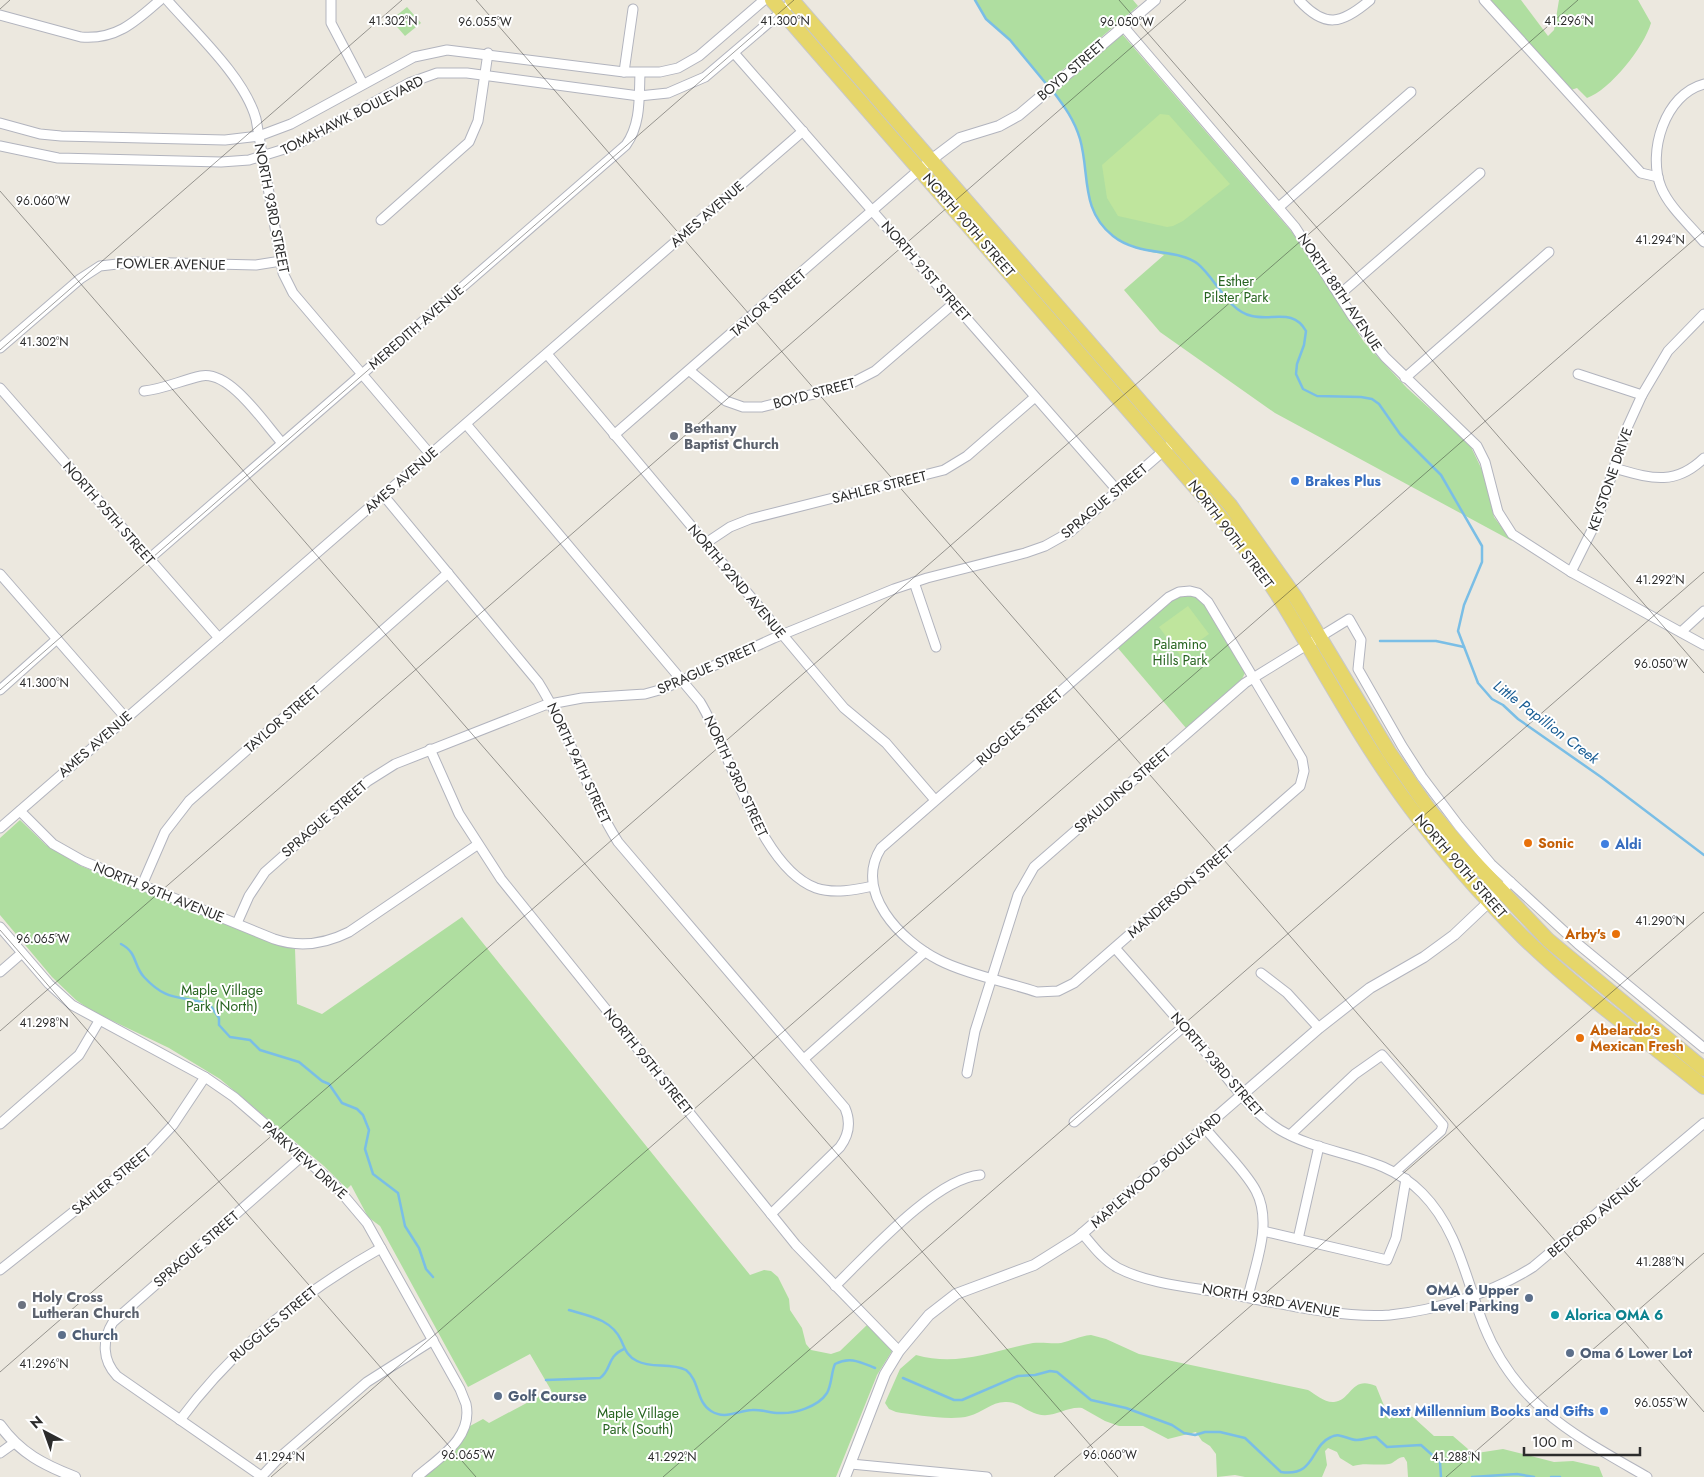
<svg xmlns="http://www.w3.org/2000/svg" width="1704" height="1477" font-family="Jost,sans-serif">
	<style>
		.green { fill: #afdea0 }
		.pitch { fill: #bfe59d }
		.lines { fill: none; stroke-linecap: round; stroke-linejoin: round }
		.stream { stroke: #7abee6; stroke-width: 2.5 }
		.minor-casing { stroke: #b2b4be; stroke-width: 11 }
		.tertiary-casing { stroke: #b2b4be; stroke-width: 12 }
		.primary-casing { stroke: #c8c8c8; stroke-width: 16 }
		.minor { stroke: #fff; stroke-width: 9 }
		.tertiary { stroke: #fff; stroke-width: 10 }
		.primary { stroke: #e6d66a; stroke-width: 14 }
		.ticks { fill: none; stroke: #2c2c2c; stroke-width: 1; stroke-opacity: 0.45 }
		.worship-dot { fill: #6b7280; stroke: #fff; stroke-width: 2 }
		.shop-dot { fill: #3f7fe0; stroke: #fff; stroke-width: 2 }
		.food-dot { fill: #e8710a; stroke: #fff; stroke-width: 2 }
		.service-dot { fill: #5c6f8a; stroke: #fff; stroke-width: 2 }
		.culture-dot { fill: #0f9aa8; stroke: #fff; stroke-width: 2 }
		.labels { text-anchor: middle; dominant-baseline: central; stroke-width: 4; stroke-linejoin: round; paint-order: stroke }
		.street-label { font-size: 14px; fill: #2c2c2c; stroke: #fff }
		.park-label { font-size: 14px; fill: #276420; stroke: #fff }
		.worship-label { font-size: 14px; font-weight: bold; fill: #5b616d; stroke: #fff; text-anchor: start }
		.shop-label { font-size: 14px; font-weight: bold; fill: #366cbe; stroke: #fff; text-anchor: start }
		.food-label { font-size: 14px; font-weight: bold; fill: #c56008; stroke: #fff; text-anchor: start }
		.service-label { font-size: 14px; font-weight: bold; fill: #4e5e75; stroke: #fff; text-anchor: start }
		.culture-label { font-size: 14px; font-weight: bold; fill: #0d838f; stroke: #fff; text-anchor: start }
		.water-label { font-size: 15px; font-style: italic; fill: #185c93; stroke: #fff }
		.ticks-label { font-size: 12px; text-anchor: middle; fill: #2c2c2c; stroke: #fff; stroke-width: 4; stroke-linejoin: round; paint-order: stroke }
	</style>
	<rect width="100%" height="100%" fill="#ece8df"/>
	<g class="green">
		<path d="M975,0h158l5,6 -92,78 -36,-44 -24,-21z"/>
		<path d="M1491,0h30l27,36 6,-6 5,-30h79l13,23c-7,24 -41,67 -64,75l-10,-10 -6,2 -6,-3z"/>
		<path d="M407,7l14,16 -16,13 -14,-16z"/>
		<path d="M1122,34l170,198 72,110 43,46 63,57 14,29 10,43 18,24 -237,-128 -115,-81 -36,-42 40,-35c-13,-4 -28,-5 -40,-12 -41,-21 -34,-54 -41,-92 -4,-23 -14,-41 -29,-58z"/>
		<path d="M1182,595l12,1 9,7 42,70 -3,6 -56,49 -69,-81 59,-51z"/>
		<path d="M20,820l26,25 35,21 189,76 25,7 2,55 25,10 140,-97 288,358 14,-5 7,1 7,6 11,22 1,11 12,18 4,16 5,6 20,4 9,-3 27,-26 25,26 -15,24 -41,102h-412l38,-35 8,-16 13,-7 6,4 62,-33 -21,-36 -62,33 -88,-161 -12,-9 -17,-32 -4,4 -23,-23 -104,-87 -51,-31 -77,-37 -16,-11 -24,-23 -52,-62v-77z"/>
		<path d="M1091,1335l15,4 33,15 169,36c7,4 17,13 26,12 18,-2 17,-27 42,-16l11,27 26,4 21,19h19l15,13 9,4 26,-4 51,13 19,-1 26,6 4,10h-195l-1,-15 -3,-5c-7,0 -9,6 -15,7 -12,2 -24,-2 -36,2l-13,-8 -3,-6 -9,-4 -3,3 2,14 -5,12h-77l-10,-2 -18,2 -1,-23 -6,-8 -8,-5 -6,-9 -28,7 -25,-13h-24l-14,-5 -23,-13c-16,-2 -28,11 -45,6 -12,-3 -19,-13 -32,-12 -14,0 -23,11 -36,14 -17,5 -54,-1 -73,-4l-7,-3 -4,-6 15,-34 16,-14c42,12 76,-4 117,-12 10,-1 19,1 28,0 10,-2 18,-7 30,-8z"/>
	</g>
	<g class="pitch">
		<path d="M1160,114l9,1 61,69 -47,37 -10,5 -6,1 -49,-11 -11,-18 -5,-33z"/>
		<path d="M1188,606l21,28 -29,21 -21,-28z"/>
	</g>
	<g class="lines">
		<g class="stream">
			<path d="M975,0l11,19 24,21 38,46"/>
			<path d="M1052,90c12,16 22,29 28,49 10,35 0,71 33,97 26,21 65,12 85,28 18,15 30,47 54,52 21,5 41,-8 54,15l-2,14 -7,19 -1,10 7,15 14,7 44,1 11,2 7,5 21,30 41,41 41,71v16l-18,43 -6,26 20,52 14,16 11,6 15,14 83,58 103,78"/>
			<path d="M1380,641h56l28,6"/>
			<path d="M121,944c17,9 12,21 23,33 25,27 37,17 66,28l9,13v7l11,12 20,3 10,10 39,12 23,19 7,3 13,19 15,6 6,6 6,15 -4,19 8,25 25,19 7,33 14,22 7,21 7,8"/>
			<path d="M569,1310c20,6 42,9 52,30 4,9 6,16 16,21 15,8 33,1 49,9 14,11 10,32 25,41 14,9 26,0 41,-1 9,-1 18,3 27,3 15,1 39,-6 48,-20 5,-9 4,-20 8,-29 15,-8 25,-2 40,4"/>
			<path d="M903,1378l51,22h8l56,-24 17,-1 15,-4 7,1 34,28 35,8 46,17 12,8 11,2 10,-3h15l25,6 36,34c35,5 29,-26 50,-35 10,-5 16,3 26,3 7,0 12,-3 19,-3l11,10 34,-2 19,17 1,15"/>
			<path d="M546,1380l54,-2c12,-8 6,-21 24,-29"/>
			<path d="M1472,1477l45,-3 17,3"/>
			<path d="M1551,1477h9"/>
		</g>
		<defs>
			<g id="minor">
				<path d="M167,0c28,32 78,78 89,119l27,154 10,20 137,161"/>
				<path d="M331,0v23l32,61"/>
				<path d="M1299,0c26,29 43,24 71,0"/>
				<path d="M1484,0l157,173 17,4"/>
				<path d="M0,15l81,22c35,3 54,-15 79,-37"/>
				<path d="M1123,26l172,201 58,90 32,40 92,89 8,16 13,50 14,22 59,38 133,73"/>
				<path d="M734,53l383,437"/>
				<path d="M624,72l9,-63"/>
				<path d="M1704,84c-39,10 -57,68 -43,103 8,20 29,38 43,55"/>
				<path d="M0,123l40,11 21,2 164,4 34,-4 32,-12 123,-67 33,-7 177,22h36l18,-4 21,-12 65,-56"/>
				<path d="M0,146l58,12 163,4 28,-2 45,-14 115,-63 28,-10h30l172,23 29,-3 37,-16 88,-75"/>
				<path d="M1279,207l132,-115"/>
				<path d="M381,220l88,-78 9,-21 10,-68"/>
				<path d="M1339,295l141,-122"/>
				<path d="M0,348l80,-69 20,-13 35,-4 121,3 25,-4"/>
				<path d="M547,354l297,354 42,35 49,57"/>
				<path d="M690,371l36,30 17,6h19l84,-21 29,-15 78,-67"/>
				<path d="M1578,374l64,21"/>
				<path d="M1405,378l144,-126"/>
				<path d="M0,388l219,250"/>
				<path d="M144,391c20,-2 38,-11 57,-15 29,-6 63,47 81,67"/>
				<path d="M466,424l234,278c31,50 59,165 116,186 18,6 39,2 57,-2"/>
				<path d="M614,435l306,-266"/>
				<path d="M1614,468c36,10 60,19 90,-10"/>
				<path d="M384,496l154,186c32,51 48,109 80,160l227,266c6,14 4,27 -5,39l-69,67"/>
				<path d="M706,543l24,-16 20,-8 194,-49 23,-14 68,-59"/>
				<path d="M149,559l477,-414c15,-21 13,-47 14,-72"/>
				<path d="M1571,572l26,-52 30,-92 15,-33 26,-44 36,-37"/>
				<path d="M0,574l125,143"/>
				<path d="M914,582l22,65"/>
				<path d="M1190,591l8,2 10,9 94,157 2,12 -4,15 -226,197 -16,8 -21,1c-30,-10 -71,-18 -98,-32 -38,-19 -86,-68 -58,-112l288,-251 10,-5z"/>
				<path d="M1681,632l23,-21"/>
				<path d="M0,690l57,-51"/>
				<path d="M430,749l29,65 42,65 295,366 103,106"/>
				<path d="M20,811l33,33 30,17 191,78c26,9 51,5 75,-7l128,-87"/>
				<path d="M0,828l803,-697"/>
				<path d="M142,885l23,-53 24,-31 259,-228"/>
				<path d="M237,923l12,-27 16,-24 103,-91 27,-17 150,-59 37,-7 63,-4 18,-5 111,-51 120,-49 33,-11 98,-25 20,-7 25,-14 105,-91"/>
				<path d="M0,927l49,57 23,21 133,72 29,20 100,87 33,39 93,166 6,15c7,34 -26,53 -49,73"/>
				<path d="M1115,948c32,36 63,72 95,109 21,25 42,56 70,73 46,27 103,23 142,63 36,36 44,87 62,133 33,81 92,110 163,151"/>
				<path d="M0,972l22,-19"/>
				<path d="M1261,973l26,20 32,35"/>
				<path d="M805,1058l120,-106"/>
				<path d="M967,1073l8,-42 43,-136 16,-28 211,-184 104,-64 12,21 -3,29 44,77 20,31 37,49 32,38 87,80 126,104"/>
				<path d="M1074,1122l109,-95"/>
				<path d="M0,1124l79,-69 20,-34"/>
				<path d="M1205,1128c15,19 40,42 51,63 17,33 -1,73 -8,106"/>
				<path d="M1290,1135l65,-61 27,-19 61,70 -2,6 -46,41"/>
				<path d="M1263,1231l124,29 9,-22 10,-59"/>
				<path d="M1082,1233c11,13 21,27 36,35 31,16 71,19 106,25 49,9 117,26 166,22 48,-5 102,-22 143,-48l171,-144"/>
				<path d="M1298,1239l21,-93"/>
				<path d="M0,1270l144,-114 29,-31 32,-48"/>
				<path d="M835,1286c32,-31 101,-108 145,-111"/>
				<path d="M180,1420c54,-73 123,-128 201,-172"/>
				<path d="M0,1453l14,-10"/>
				<path d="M851,1464l136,13"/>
				<path d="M261,1476l-144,-100c-15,-16 -15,-36 -4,-54l189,-166"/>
				<path d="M261,1477l18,-19 88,-76 66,-42"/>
			</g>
			<g id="tertiary">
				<path d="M927,163l33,-25 39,-12 20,-11 136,-115"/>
				<path d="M0,1425c20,28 44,40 75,52"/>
				<path d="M845,1477l40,-103 14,-23 30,-36 27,-21 78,-29 43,-27 242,-210 51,-40 54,-31 30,-22 56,-53"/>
			</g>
			<g id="primary">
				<path d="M772,0l432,497c26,31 51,63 73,97 44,71 83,146 133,213 34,46 72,89 113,130 56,54 120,101 181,150"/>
				<path d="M792,0l438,505 66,93 93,154 39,56 34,41 86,91 156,129"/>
			</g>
		</defs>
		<use href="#minor" class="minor-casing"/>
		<use href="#tertiary" class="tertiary-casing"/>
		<use href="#primary" class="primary-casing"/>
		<use href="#minor" class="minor"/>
		<use href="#tertiary" class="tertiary"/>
		<use href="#primary" class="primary"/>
	</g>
	<path class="ticks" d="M476,0l1228,1412M1119,0l585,673M0,9l10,-9M0,191l1118,1286M0,350l402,-350M0,690l794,-690M0,930l476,547M0,1031l1186,-1031M0,1372l1578,-1372M271,1477l1433,-1246M663,1477l1041,-905M1054,1477l650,-565M1446,1477l258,-224"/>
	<g class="worship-dot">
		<circle cx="674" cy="436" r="5"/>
		<circle cx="22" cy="1305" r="5"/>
	</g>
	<g class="shop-dot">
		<circle cx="1295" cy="481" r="5"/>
		<circle cx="1605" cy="844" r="5"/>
		<circle cx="1604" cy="1411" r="5"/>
	</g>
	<g class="food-dot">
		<circle cx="1528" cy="843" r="5"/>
		<circle cx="1616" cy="934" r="5"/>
		<circle cx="1580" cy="1038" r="5"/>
	</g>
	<g class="service-dot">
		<circle cx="1529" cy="1298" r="5"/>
		<circle cx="62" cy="1335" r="5"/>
		<circle cx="1570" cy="1353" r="5"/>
		<circle cx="498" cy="1396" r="5"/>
	</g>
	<circle class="culture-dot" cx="1555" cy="1315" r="5"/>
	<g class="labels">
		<g class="street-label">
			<text transform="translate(1071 70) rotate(-41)">BOYD STREET</text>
			<text transform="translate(352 115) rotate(-27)">TOMAHAWK BOULEVARD</text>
			<text transform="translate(272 208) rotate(79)">NORTH 93RD STREET</text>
			<text transform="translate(707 214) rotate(-41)">AMES AVENUE</text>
			<text transform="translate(969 225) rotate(49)">NORTH 90TH STREET</text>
			<text transform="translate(171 264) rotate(1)">FOWLER AVENUE</text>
			<text transform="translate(926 271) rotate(49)">NORTH 91ST STREET</text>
			<text transform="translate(1340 292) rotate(56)">NORTH 88TH AVENUE</text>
			<text transform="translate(768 303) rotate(-41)">TAYLOR STREET</text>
			<text transform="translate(416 327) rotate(-41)">MEREDITH AVENUE</text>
			<text transform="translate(814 393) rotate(-15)">BOYD STREET</text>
			<text transform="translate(1610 479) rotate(-71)">KEYSTONE DRIVE</text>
			<text transform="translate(401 480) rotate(-41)">AMES AVENUE</text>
			<text transform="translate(879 487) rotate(-14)">SAHLER STREET</text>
			<text transform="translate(1104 501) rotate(-40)">SPRAGUE STREET</text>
			<text transform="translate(109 513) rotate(49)">NORTH 95TH STREET</text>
			<text transform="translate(1231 534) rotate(53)">NORTH 90TH STREET</text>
			<text transform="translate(737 581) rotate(50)">NORTH 92ND AVENUE</text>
			<text transform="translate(707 668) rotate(-24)">SPRAGUE STREET</text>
			<text transform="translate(282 719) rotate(-41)">TAYLOR STREET</text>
			<text transform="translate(1019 727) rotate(-41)">RUGGLES STREET</text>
			<text transform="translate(95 744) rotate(-41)">AMES AVENUE</text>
			<text transform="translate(579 763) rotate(65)">NORTH 94TH STREET</text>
			<text transform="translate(736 776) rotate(65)">NORTH 93RD STREET</text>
			<text transform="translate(1122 790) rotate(-41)">SPAULDING STREET</text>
			<text transform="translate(324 819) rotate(-41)">SPRAGUE STREET</text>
			<text transform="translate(1461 866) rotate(49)">NORTH 90TH STREET</text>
			<text transform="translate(1180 891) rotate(-41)">MANDERSON STREET</text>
			<text transform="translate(159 892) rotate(22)">NORTH 96TH AVENUE</text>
			<text transform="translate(648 1061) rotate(51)">NORTH 95TH STREET</text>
			<text transform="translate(1217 1064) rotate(49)">NORTH 93RD STREET</text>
			<text transform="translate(305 1160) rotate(42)">PARKVIEW DRIVE</text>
			<text transform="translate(1156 1170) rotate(-41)">MAPLEWOOD BOULEVARD</text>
			<text transform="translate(111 1181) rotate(-39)">SAHLER STREET</text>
			<text transform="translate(1594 1217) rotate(-40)">BEDFORD AVENUE</text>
			<text transform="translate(196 1249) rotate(-41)">SPRAGUE STREET</text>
			<text transform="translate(1271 1300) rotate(10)">NORTH 93RD AVENUE</text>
			<text transform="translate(273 1324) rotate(-40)">RUGGLES STREET</text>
		</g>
		<g class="park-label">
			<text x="1236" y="281">Esther<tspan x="1236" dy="16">Pilster Park</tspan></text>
			<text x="1180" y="644">Palamino<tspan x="1180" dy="16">Hills Park</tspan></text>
			<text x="222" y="990">Maple Village<tspan x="222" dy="16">Park (North)</tspan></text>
			<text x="638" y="1413">Maple Village<tspan x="638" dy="16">Park (South)</tspan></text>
		</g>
		<g class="worship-label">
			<text x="684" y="428">Bethany<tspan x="684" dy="16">Baptist Church</tspan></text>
			<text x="32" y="1297">Holy Cross<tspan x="32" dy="16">Lutheran Church</tspan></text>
		</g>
		<g class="shop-label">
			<text x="1305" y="481">Brakes Plus</text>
			<text x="1615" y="844">Aldi</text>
			<text x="1594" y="1411" text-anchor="end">Next Millennium Books and Gifts</text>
		</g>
		<g class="food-label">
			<text x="1538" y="843">Sonic</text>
			<text x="1606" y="934" text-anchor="end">Arby's</text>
			<text x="1590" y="1030">Abelardo's<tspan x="1590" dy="16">Mexican Fresh</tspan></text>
		</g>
		<g class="service-label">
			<text x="1519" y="1290" text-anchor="end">OMA 6 Upper<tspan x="1519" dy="16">Level Parking</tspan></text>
			<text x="72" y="1335">Church</text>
			<text x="1580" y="1353">Oma 6 Lower Lot</text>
			<text x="508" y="1396">Golf Course</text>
		</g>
		<g class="culture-label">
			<text x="1565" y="1315">Alorica OMA 6</text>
		</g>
		<g class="water-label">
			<text transform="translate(1546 722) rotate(37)">Little Papillion Creek</text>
		</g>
	</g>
	<g class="ticks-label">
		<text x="393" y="25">41.302°N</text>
		<text x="785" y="25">41.300°N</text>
		<text x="1569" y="25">41.296°N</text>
		<text x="485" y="26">96.055°W</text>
		<text x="1127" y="26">96.050°W</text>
		<text x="43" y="205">96.060°W</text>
		<text x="1660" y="244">41.294°N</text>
		<text x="44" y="346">41.302°N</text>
		<text x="1660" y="584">41.292°N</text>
		<text x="1661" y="668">96.050°W</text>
		<text x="44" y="687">41.300°N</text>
		<text x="1660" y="925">41.290°N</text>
		<text x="43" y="943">96.065°W</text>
		<text x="44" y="1027">41.298°N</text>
		<text x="1660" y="1266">41.288°N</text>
		<text x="44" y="1368">41.296°N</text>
		<text x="1661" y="1407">96.055°W</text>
		<text x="468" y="1459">96.065°W</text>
		<text x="1110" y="1459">96.060°W</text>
		<text x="280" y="1461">41.294°N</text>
		<text x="672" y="1461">41.292°N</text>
		<text x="1456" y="1461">41.288°N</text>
	</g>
	<g transform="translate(45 1432) rotate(319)" stroke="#ffffff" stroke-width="4" paint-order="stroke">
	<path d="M0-4L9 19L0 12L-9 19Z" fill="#2c2c2c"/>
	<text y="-8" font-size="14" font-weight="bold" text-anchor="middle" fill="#2c2c2c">N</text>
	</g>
	<path d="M1524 1447v8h116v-8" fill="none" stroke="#2c2c2c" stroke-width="2.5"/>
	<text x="1532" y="1447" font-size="15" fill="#2c2c2c" stroke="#ffffff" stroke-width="4" paint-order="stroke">100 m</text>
</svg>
